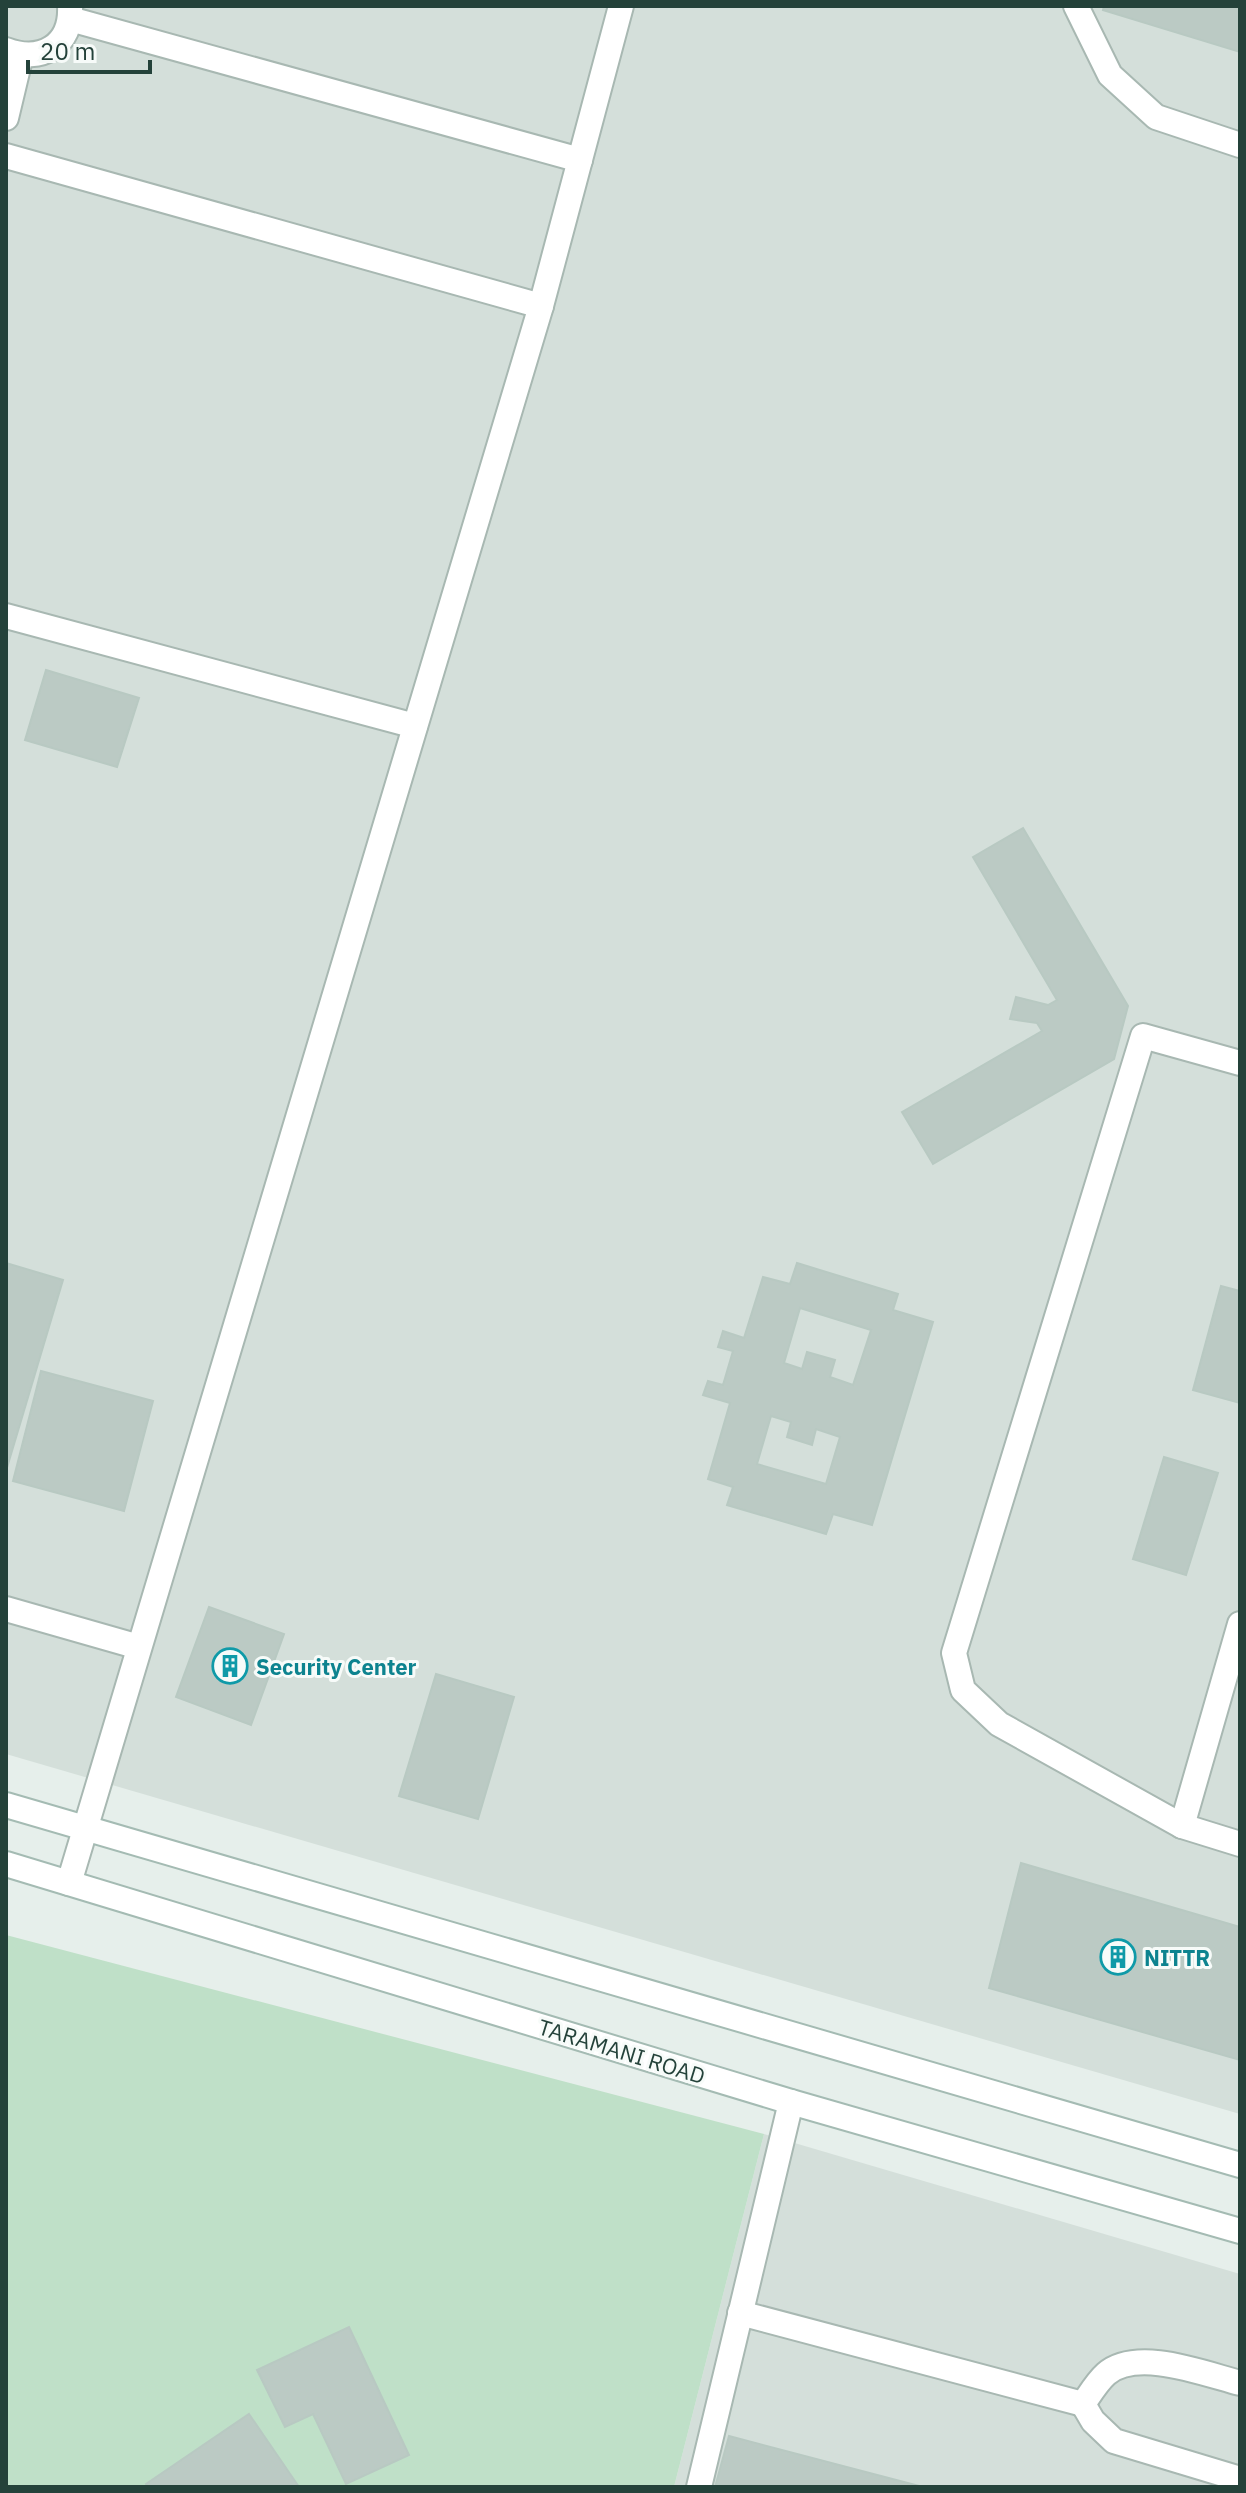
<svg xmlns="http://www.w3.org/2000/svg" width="1246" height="2493" font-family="'IBM Plex Sans',sans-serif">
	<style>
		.built { fill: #d4dfda }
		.green { fill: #bfe0c8 }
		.building { fill: #bbcac4; stroke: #b8c9c2; stroke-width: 2; fill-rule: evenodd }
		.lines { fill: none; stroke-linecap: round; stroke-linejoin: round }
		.lane-casing { stroke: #a8b8b2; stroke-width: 28 }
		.secondary-casing { stroke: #a4bbb3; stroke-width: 28 }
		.lane { stroke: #fff; stroke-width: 24 }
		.secondary { stroke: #fff; stroke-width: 24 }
		.labels { text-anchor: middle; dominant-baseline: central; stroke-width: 6; stroke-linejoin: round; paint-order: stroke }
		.culture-label { font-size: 22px; font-weight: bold; fill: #0d838f; stroke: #f7fbf9; text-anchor: start }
		.street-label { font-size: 22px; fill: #24423a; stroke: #f7fbf9 }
	</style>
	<rect width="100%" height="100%" fill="#e6efeb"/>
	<g class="built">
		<path d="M6,6h1234v2108l-1234,-360z"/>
		<path d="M764,2134l476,140v213h-566z"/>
	</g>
	<path class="green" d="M6,1935l758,199 -90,353h-668z"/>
	<g class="building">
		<path d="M1104,6h136v46l-137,-42z"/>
		<path d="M46,670l93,28 -22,69 -92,-27z"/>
		<path d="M1023,828l105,178 -14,53 -181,105 -31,-52 140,-81 -5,-8 -27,-4 6,-22 32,8 9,-5 -84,-143z"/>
		<path d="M6,1263l57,17 -57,191z"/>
		<path d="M797,1263l101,31 -5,16 40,12 -61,203 -39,-11 -7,20 -99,-29 6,-18 -25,-8 22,-76 -27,-8 5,-14 15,4 10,-34 -15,-4 5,-16 21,7 19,-61 27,7zM800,1308l71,22 -18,55 -23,-8 5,-17 -28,-8 -5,17 -18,-6zM771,1416l20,6 -4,15 25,8 4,-16 24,8 -14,47 -69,-20z"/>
		<path d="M1221,1286l19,5v112l-47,-13z"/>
		<path d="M41,1371l112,30 -29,110 -111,-30z"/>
		<path d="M1164,1457l54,16 -32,102 -53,-16z"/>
		<path d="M209,1607l75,27 -33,91 -75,-28z"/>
		<path d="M436,1674l78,23 -36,122 -79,-23z"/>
		<path d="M1021,1863l219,64v133l-251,-72z"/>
		<path d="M349,2327l60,128 -63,29 -33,-70 -28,13 -28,-57z"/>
		<path d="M249,2414l50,73h-151l-2,-3z"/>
		<path d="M729,2436l194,51h-208z"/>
	</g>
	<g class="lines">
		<defs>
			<g id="lane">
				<path d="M1076,6l34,69 46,42 84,28"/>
				<path d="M70,19l510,141"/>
				<path d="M6,50c35,13 66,-4 64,-44"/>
				<path d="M6,118l15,-63"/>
				<path d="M6,156l535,150"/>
				<path d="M6,616l409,110"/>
				<path d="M6,1609l133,38"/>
				<path d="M1240,1624l-58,202 58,18"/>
				<path d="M1182,1826l-183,-102 -36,-34 -9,-37 189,-617 97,27"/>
				<path d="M69,1883l472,-1577 80,-300"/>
				<path d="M740,2313l343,91c7,-10 14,-22 23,-30 31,-27 99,0 134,9"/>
				<path d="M1083,2404l10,17 21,20 126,38"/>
				<path d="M699,2487l92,-385"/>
			</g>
			<g id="secondary">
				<path d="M6,1805l1234,360"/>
				<path d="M6,1864l785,238 449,129"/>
			</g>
		</defs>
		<use href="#lane" class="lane-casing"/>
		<use href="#secondary" class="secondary-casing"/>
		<use href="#lane" class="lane"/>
		<use href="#secondary" class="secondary"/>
	</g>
	<defs>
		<symbol id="building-ring" viewBox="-11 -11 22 22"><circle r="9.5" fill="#f7fbf9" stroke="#0f9aa8" stroke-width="1.5"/><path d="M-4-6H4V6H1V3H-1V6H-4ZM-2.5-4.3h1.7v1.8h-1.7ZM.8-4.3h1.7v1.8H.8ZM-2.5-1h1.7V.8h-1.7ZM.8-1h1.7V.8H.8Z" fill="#0f9aa8"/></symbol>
	</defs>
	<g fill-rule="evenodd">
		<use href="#building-ring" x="210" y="1646" width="40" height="40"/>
		<use href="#building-ring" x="1098" y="1937" width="40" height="40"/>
	</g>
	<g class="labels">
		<g class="culture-label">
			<text x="256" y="1666">Security Center</text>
			<text x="1144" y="1957">NITTR</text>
		</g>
		<g class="street-label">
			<text transform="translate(622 2051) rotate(17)">TARAMANI ROAD</text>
		</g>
	</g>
	<rect width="1246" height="2493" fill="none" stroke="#24423a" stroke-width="16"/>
	<path d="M28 60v12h122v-12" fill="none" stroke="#24423a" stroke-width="4"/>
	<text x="40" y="60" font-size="24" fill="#24423a" stroke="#f7fbf9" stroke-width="6" paint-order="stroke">20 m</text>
</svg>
